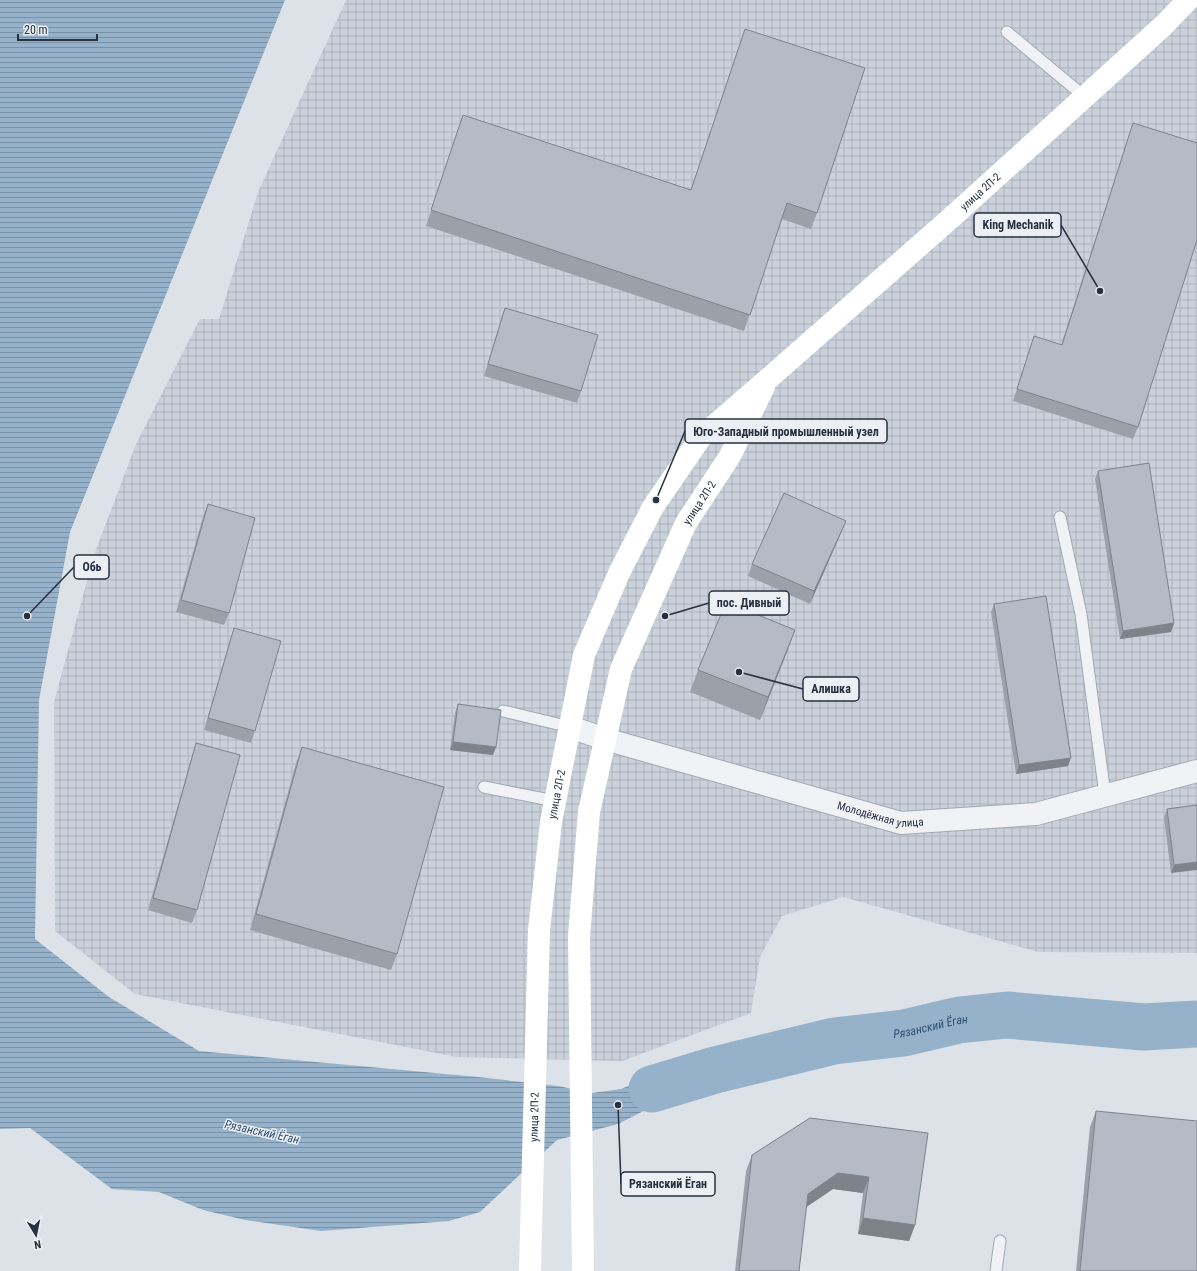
<svg xmlns="http://www.w3.org/2000/svg" width="1197" height="1271" font-family="'Roboto Condensed',sans-serif">
	<style>
		.industrial { fill: url(#industrial-grid) }
		.water { fill: url(#water-rules) }
		.lines { fill: none; stroke-linecap: round; stroke-linejoin: round }
		.river { stroke: #96b1ca; stroke-width: 47 }
		.lane-casing { stroke: #a2a9b2; stroke-width: 13 }
		.street-casing { stroke: #a2a9b2; stroke-width: 24 }
		.lane { stroke: #f0f2f6; stroke-width: 11 }
		.street { stroke: #f0f2f6; stroke-width: 22 }
		.secondary { stroke: #fff; stroke-width: 22 }
		.wall { fill: #9ba1a9 }
		.shaded-wall { fill: #7e838a }
		.building { fill: #b4bbc5; stroke: #7e838a }
		.labels { text-anchor: middle; dominant-baseline: central; stroke-width: 3; stroke-linejoin: round; paint-order: stroke }
		.street-label { font-size: 11px; fill: #26303f; stroke: #ecf0f5 }
		.water-label { font-size: 12px; font-style: italic; fill: #2e5075; stroke: #ecf0f5 }
		.leader { fill: none; stroke: #26303f; stroke-width: 1.5 }
		.callout-dot { fill: #26303f; stroke: #ecf0f5; stroke-width: 1.5 }
		.callout { fill: #ecf0f5; stroke: #26303f; stroke-width: 1.5 }
		.callout-label { font-size: 12px; text-anchor: middle; font-weight: bold; fill: #26303f }
	</style>
	<defs>
		<pattern id="industrial-grid" width="8" height="8" patternUnits="userSpaceOnUse"><rect width="8" height="8" fill="#cbd1da"/><path d="M0 4h8M4 0v8" fill="none" stroke="#aeb4bc"/></pattern>
		<pattern id="water-rules" width="6" height="5" patternUnits="userSpaceOnUse"><rect width="6" height="5" fill="#96b1ca"/><path d="M0 2.5h6" fill="none" stroke="#7a90a5"/></pattern>
	</defs>
	<rect width="100%" height="100%" fill="#dde2e8"/>
	<path class="industrial" d="M346,0h851v953l-159,-1 -195,-55 -61,19 -22,41 -9,56 -129,48 -165,-4 -322,-63 -80,-63 -1,-229 40,-147 42,-111 64,-125h19l39,-127z"/>
	<path class="water" d="M0,0h285l-215,532 -31,168 -4,239 74,58 90,54 279,26 80,9 34,7 29,-4 40,-17 50,-17 4,15 -1,17 -45,11 -51,26 -61,16 -77,72 -31,9 -128,10 -76,-11 -42,-10 -44,-18 -47,-3 -82,-61 -30,1z"/>
	<g class="lines">
		<path class="river" id="s1" d="M652,1089l63,-19 119,-29 70,-8 55,-13 48,-5 137,12 53,-3"/>
		<defs>
			<g id="lane">
				<path d="M1007,32l78,65"/>
				<path d="M1060,517l21,97 24,181"/>
				<path d="M503,711l67,16"/>
				<path d="M484,787l71,14"/>
				<path d="M996,1271l4,-30"/>
			</g>
			<g id="street">
				<path id="s2" d="M570,727l35,12 296,84 135,-9 161,-43"/>
			</g>
		</defs>
		<use href="#lane" class="lane-casing"/>
		<use href="#street" class="street-casing"/>
		<use href="#lane" class="lane"/>
		<use href="#street" class="street"/>
		<g class="secondary">
			<path id="s3" d="M530,1271l9,-341 12,-108 33,-167 36,-84 33,-64 48,-70 67,-58 184,-162 212,-192 24,-25"/>
			<path id="s4" d="M583,1271l-4,-335 10,-124 32,-143 65,-146 44,-67 34,-69"/>
		</g>
	</g>
	<g class="wall">
		<path d="M745,29l72,184 -6,16 -29,-10 -38,112 -318,-105 37,-111 228,75z"/>
		<path d="M1133,123l5,304 -5,12 -120,-38 21,-65 27,9z"/>
		<path d="M505,308l76,83 -4,12 -93,-27 17,-56z"/>
		<path d="M1098,471l76,152 -3,9 -51,7 -25,-160z"/>
		<path d="M208,504l21,109 -5,12 -48,-13 27,-95z"/>
		<path d="M846,521l-5,12 -31,71 -62,-28 4,-12z"/>
		<path d="M994,604l74,162 -52,8 -25,-162z"/>
		<path d="M234,628l21,103 -4,12 -47,-13 26,-90z"/>
		<path d="M787,652l-27,68 -70,-28 8,-22z"/>
		<path d="M458,704l35,51 -43,-5 5,-37z"/>
		<path d="M196,743l1,167 -5,13 -44,-13 44,-154z"/>
		<path d="M302,747l95,207 -6,16 -141,-40 46,-167z"/>
		<path d="M1197,805l-26,68 -7,-55 3,-9z"/>
		<path d="M1096,1111l101,160h-121l14,-144z"/>
		<path d="M810,1118l105,107 -6,16 -51,-7 5,-41 -30,-4 -27,18 -7,64h-64l11,-100 6,-16z"/>
	</g>
	<g class="shaded-wall">
		<path d="M846,521l-5,12 -31,71 4,-13z"/>
		<path d="M1174,623l-3,9 -51,7 3,-8z"/>
		<path d="M795,630l-8,22 -27,68 8,-23z"/>
		<path d="M453,742l43,5 -3,8 -43,-5z"/>
		<path d="M1071,758l-3,8 -52,8 3,-9z"/>
		<path d="M1197,862v8l-26,3 3,-8z"/>
		<path d="M838,1173l31,4 -6,16 -30,-4 -31,21 6,-16z"/>
		<path d="M863,1218l52,7 -6,16 -51,-7z"/>
	</g>
	<g class="building">
		<path d="M745,29l120,39 -48,145 -30,-10 -37,112 -319,-105 32,-95 228,75z"/>
		<path d="M1133,123l64,20v97l-59,187 -121,-38 17,-53 28,9z"/>
		<path d="M505,308l93,27 -17,56 -93,-27z"/>
		<path d="M1149,463l25,160 -51,8 -25,-160z"/>
		<path d="M784,493l62,28 -32,70 -62,-27z"/>
		<path d="M208,504l47,14 -26,95 -48,-13z"/>
		<path d="M1046,596l25,162 -52,7 -25,-161z"/>
		<path d="M726,602l69,28 -27,67 -70,-27z"/>
		<path d="M234,628l47,13 -26,90 -47,-13z"/>
		<path d="M458,704l43,6 -5,37 -43,-5z"/>
		<path d="M196,743l44,12 -43,155 -44,-12z"/>
		<path d="M302,747l142,40 -47,167 -141,-40z"/>
		<path d="M1197,805v57l-23,3 -7,-56z"/>
		<path d="M1096,1111l101,10v150h-117z"/>
		<path d="M810,1118l118,15 -13,92 -52,-7 6,-41 -31,-4 -30,21 -9,77h-60l13,-116z"/>
	</g>
	<g class="labels">
		<g class="street-label">
			<text stroke="none"><textPath href="#s3" startOffset="1240">улица 2П-2</textPath></text>
			<text stroke="none"><textPath href="#s4" startOffset="790">улица 2П-2</textPath></text>
			<text stroke="none"><textPath href="#s3" startOffset="478">улица 2П-2</textPath></text>
			<text stroke="none"><textPath href="#s2" startOffset="323">Молодёжная улица</textPath></text>
			<text stroke="none"><textPath href="#s3" startOffset="154">улица 2П-2</textPath></text>
		</g>
		<g class="water-label">
			<text stroke="none"><textPath href="#s1" startOffset="286">Рязанский Ёган</textPath></text>
			<text transform="translate(262 1132) rotate(12)">Рязанский Ёган</text>
		</g>
	</g>
	<path class="leader" d="M1100 291L1061 225M656 500L685 431M27 616L74 567M665 616L709 603M739 672L803 689M618 1105L621 1184"/>
	<g class="callout-dot">
		<circle cx="1100" cy="291" r="4"/>
		<circle cx="656" cy="500" r="4"/>
		<circle cx="27" cy="616" r="4"/>
		<circle cx="665" cy="616" r="4"/>
		<circle cx="739" cy="672" r="4"/>
		<circle cx="618" cy="1105" r="4"/>
	</g>
	<g class="callout">
		<rect x="974" y="213" width="87" height="24" rx="4"/>
		<rect x="685" y="419" width="202" height="24" rx="4"/>
		<rect x="74" y="555" width="35" height="24" rx="4"/>
		<rect x="709" y="591" width="80" height="24" rx="4"/>
		<rect x="803" y="677" width="56" height="24" rx="4"/>
		<rect x="621" y="1172" width="94" height="24" rx="4"/>
	</g>
	<g class="callout-label">
		<text x="1018" y="229">King Mechanik</text>
		<text x="786" y="436">Юго-Западный промышленный узел</text>
		<text x="92" y="571">Обь</text>
		<text x="749" y="607">пос. Дивный</text>
		<text x="831" y="693">Алишка</text>
		<text x="668" y="1188">Рязанский Ёган</text>
	</g>
	<g transform="translate(36 1235) rotate(170)" stroke="#ecf0f5" stroke-width="3" paint-order="stroke">
	<path d="M0-3L7 15L0 10L-7 15Z" fill="#26303f"/>
	<text y="-6" font-size="11" font-weight="bold" text-anchor="middle" fill="#26303f">N</text>
	</g>
	<path d="M18 34v6h79v-6" fill="none" stroke="#26303f" stroke-width="2"/>
	<text x="24" y="34" font-size="12" fill="#26303f" stroke="#ecf0f5" stroke-width="3" paint-order="stroke">20 m</text>
</svg>
